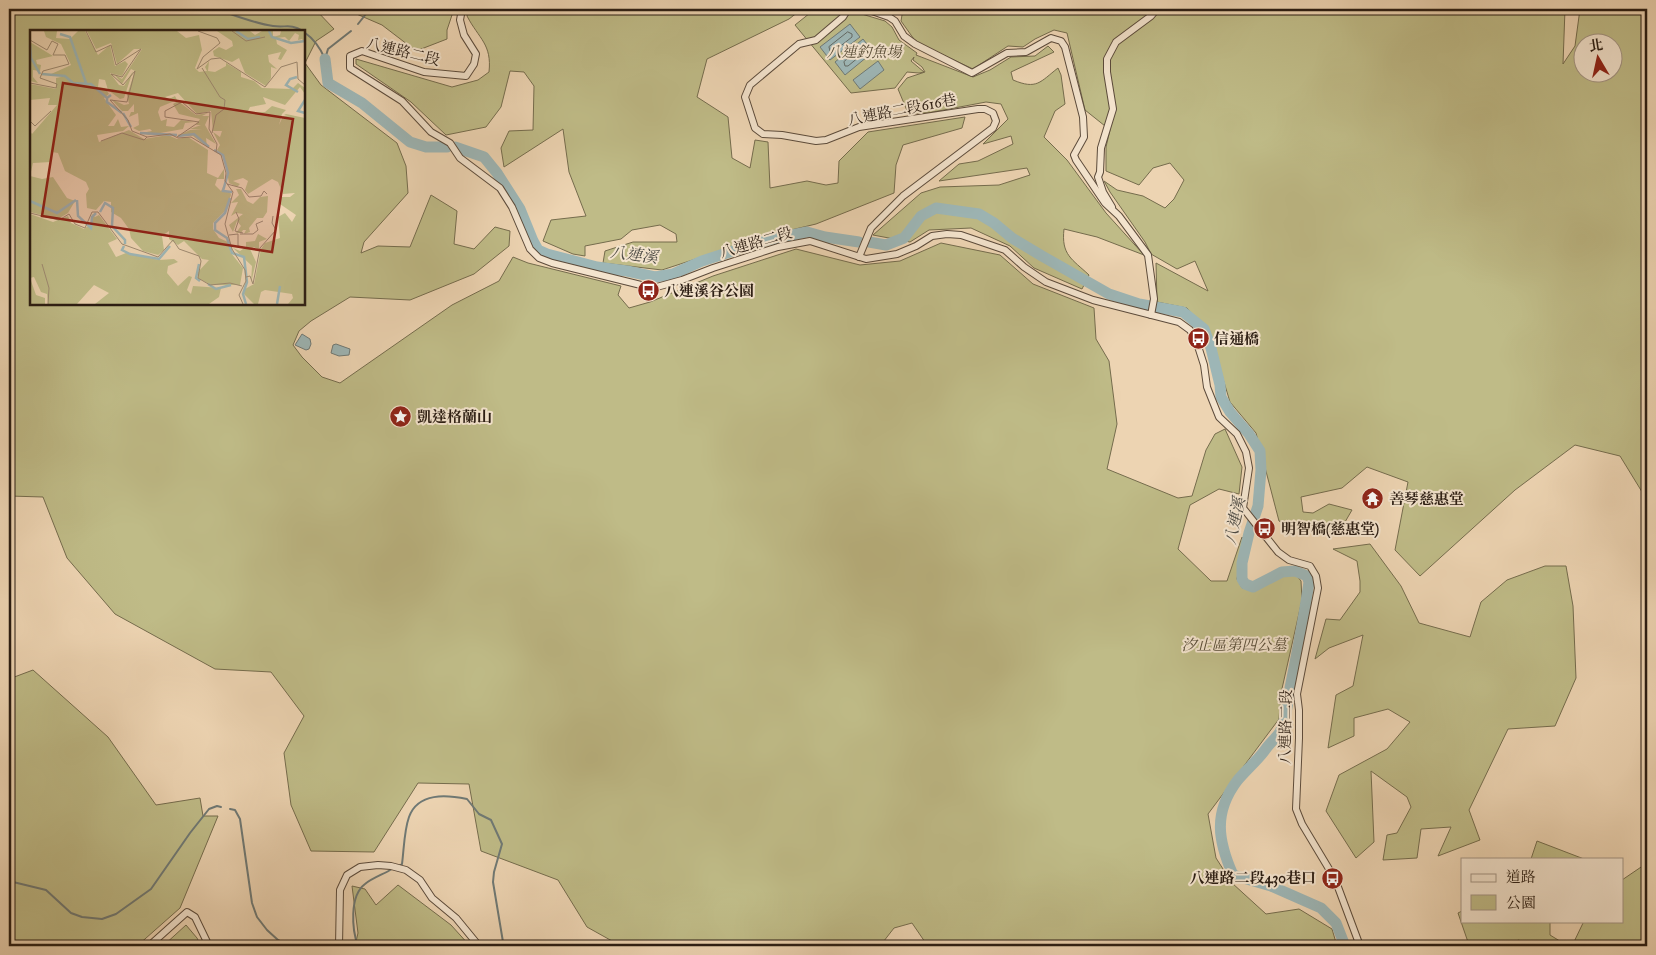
<svg xmlns="http://www.w3.org/2000/svg" width="1656" height="955" font-family="'IM FELL Double Pica','Noto Serif TC',serif">
	<style>
		.green { fill: #bfbb87; stroke: #756c4d; fill-rule: evenodd }
		.water { fill: #9db6b6; stroke: #6f7975 }
		.lines { fill: none; stroke-linecap: round; stroke-linejoin: round }
		.shore { stroke: #646a64; stroke-width: 1 }
		.stream { stroke: #6f7975; stroke-width: 2 }
		.river { stroke: #9db6b6; stroke-width: 11 }
		.minor-casing { stroke: #5c4b3b; stroke-width: 8 }
		.minor { stroke: #f3e3cd; stroke-width: 6 }
		.labels { text-anchor: middle; dominant-baseline: central; stroke-width: 4; stroke-linejoin: round; paint-order: stroke }
		.street-label { font-size: 15px; fill: #2b1d13; stroke: #f3e3cd }
		.park-label { font-size: 15px; font-style: italic; fill: #574c36; stroke: #f3e3cd }
		.poi-label { font-size: 15px; font-weight: bold; fill: #2b1d13; stroke: #f3e3cd; text-anchor: start }
		.water-label { font-size: 16px; font-style: italic; fill: #4d4b44; stroke: #f3e3cd }
		.inset-river { fill: none; stroke: #9db6b6; stroke-width: 2.5 }
		.inset-road { fill: none; stroke: #9f8b72; stroke-width: 1 }
		.view { fill: #8f2418; fill-opacity: 0.15; stroke: #8f2418; stroke-width: 2.5 }
		.inset-edge { fill: none; stroke: #2b1d13; stroke-width: 2.5 }
	</style>
	<rect width="100%" height="100%" fill="#edd4b2"/>
	<filter id="stains"><feTurbulence type="fractalNoise" baseFrequency=".004" numOctaves="4"/><feColorMatrix values="0 0 0 0 .2 0 0 0 0 .09 0 0 0 0 .02 0 0 0 .5 -.17"/></filter>
	<radialGradient id="worn" r=".72"><stop offset=".6" stop-color="#630" stop-opacity="0"/><stop offset="1" stop-color="#630" stop-opacity=".3"/></radialGradient>
	<g class="green">
		<path d="M9,9h306l19,20 -18,12 -11,22 16,22 76,58 9,23 2,27 -44,49 -3,11 17,-7 32,1 21,-52 26,16 -3,33 20,5 21,-22 15,4 -1,15 -35,28 -64,26 -60,-3 -39,24 -12,10 -6,14 9,12 20,20 18,6 112,-78 47,-24 14,-24 15,6 93,23 -3,9 11,13 21,-6 63,-26 83,-27 64,16 40,-4 41,-18 59,12 33,29 61,24 2,31 13,22 8,63 -10,45 71,29 14,-2 14,-46 9,-16 10,-5 17,38 -3,27 -20,-5 -29,16 -12,44 33,32h16l15,-44 2,2 -7,40 5,9 14,-2 27,-15 11,1 7,9 1,19 -21,93 -2,26 -71,95 8,44 16,25 34,31 33,-5 33,20 5,17h-414l2,-4 -13,-19 -18,5 -14,18h-259l-34,-19 -29,-47 -77,-29 -12,-67 -51,-1 -44,69 -63,-1 -20,-46 -7,-52 20,-37 -33,-44 -56,-3 -100,-55 -48,-56 -24,-61 -34,-1zM31,31h273v273h-273z"/>
		<path d="M345,9h109l-7,21v9l-31,12 -34,-26z"/>
		<path d="M468,9h334l-13,10 -82,40 -10,38 31,20 4,41 18,10 5,-28 13,2 2,46 37,-7 19,4 12,-2 1,-22 29,-29 97,-15 -3,11 -59,17 -7,20 -2,28 -78,31 -50,12 -104,34 -59,-7 2,-12 28,-9h44l-1,-8 -16,-9 -28,5 -11,9 -36,7v10l-12,-2 -30,-13 8,-21 35,-4 -17,-44 -6,-43 -59,38 -3,-19 8,-17 24,-1 1,-44 -10,-14 -14,-1 -9,36 -15,20 -40,8 -35,-33 -55,-38v-5l96,28 26,-7 11,-8c3,-28 -10,-33 -22,-56z"/>
		<path d="M815,9h37l3,3 30,9 7,6 7,13 18,13 -1,2 57,22 17,-7 21,-13 24,-1 13,-10 6,6 -43,20 2,8c24,10 27,2 45,-12l3,7 4,29 -10,7 -11,26 23,23 39,53 38,42 -47,-18 -33,-8c-3,26 8,30 25,46l-7,14 -48,-21 -24,-22 -39,-18 -42,2 -19,12 -37,-7 48,-42 19,-6 59,-2 31,-10 -3,-7 -88,13 20,-17 19,-3 35,-17 -2,-8 -28,8 25,-25 -7,-15 -15,-2 -58,11h-20l-10,-24 9,-11 18,-6 -3,-5 -9,-7 1,-3 -3,4 13,11 -5,1 -12,-1 -12,16 -44,5 -56,-68z"/>
		<path d="M903,9h662l-2,55 12,-18 5,-37h67v491l-27,-44 -45,-11 -60,45 -95,86 -25,-26 13,-68 -41,-15 -25,21 -41,9 2,15 10,1 16,-9 23,6 -14,24 -39,-3 -20,-10 -23,-88 -26,-31 -19,-63 -24,-31 -30,-6 -1,-39 52,28 -13,-30 -18,8 -26,-15 -6,-12 -35,-50 -6,-11 13,9 26,6 22,12 9,-9 10,-19 -14,-17 -17,5 -14,17 -33,-14v-24l4,-17 -25,-20 -18,-77 -13,-3 -19,9 -12,8 -15,-1 -35,23 -57,-27 -15,-21zM1584,42h30v30h-30z"/>
		<path d="M1370,544l31,42 18,37 51,14 11,-35 26,-22 38,-14h21l7,40 3,72 -21,48 -47,3 -39,81 11,30 -42,16 13,-29 -30,2 -4,29 -34,2 4,-25 10,-2 14,-26 -4,-10 -36,-26 3,71 -18,16 -30,-47 13,-36 48,-26 23,-27 -22,-13 -34,9v18l-26,12 8,-53 17,-9 10,-51 -34,13 -14,11 11,-40 14,1 20,-28v-11l-3,-20 -24,-12z"/>
		<path d="M33,670l75,67 48,68 44,-7 3,18h15l-38,92 -43,38h-102l-26,-2v-265z"/>
		<path d="M1537,841l47,18h-53z"/>
		<path d="M1647,863v83h-75l12,-25h38v-41z"/>
		<path d="M398,885l53,40 19,21h-115l3,-13 -6,-47 13,3 11,16z"/>
		<path d="M1462,911v10h88v14l13,8 -1,3h-22l-22,-6 -7,6h-45l3,-1 -11,-32z"/>
		<path d="M186,925l11,13 4,8h-38z"/>
	</g>
	<g class="water">
		<path d="M850,24l10,13 -30,23 -10,-13z"/>
		<path d="M863,39l10,13 -28,23 -10,-13z"/>
		<path d="M878,61l6,9 -24,19 -7,-9z"/>
		<path d="M302,334l8,5 1,5 -2,5 -3,1 -11,-5z"/>
		<path d="M336,344l14,5 -1,6 -10,1 -8,-3 2,-8z"/>
	</g>
	<g class="lines">
		<g class="shore">
			<path d="M848,32l4,2v3l-19,15 -3,-1 -1,-4z"/>
			<path d="M861,48h3l1,4 -17,14h-3l-1,-4z"/>
		</g>
		<g class="stream">
			<path d="M216,9c18,6 37,14 57,17 13,2 17,-3 30,5"/>
			<path d="M358,24l12,-15"/>
			<path d="M304,32c10,7 16,15 21,27"/>
			<path d="M325,59l3,-10 23,-18"/>
			<path d="M230,809l5,1 5,9 12,84 5,14 10,13 11,10 11,6"/>
			<path d="M399,866l3,-2c2,-15 2,-33 7,-47 9,-25 38,-22 58,-18l12,15 12,6 11,24 -8,28 -1,10 10,60 2,4"/>
			<path d="M9,881l37,9 25,23 11,4 20,2 14,-5 35,-25 39,-56 19,-24 8,-3 4,1"/>
			<path d="M358,946c-6,-16 -9,-50 7,-62 7,-6 19,-10 27,-15"/>
		</g>
		<g class="river">
			<path d="M325,59l3,24 34,20 48,39 16,5h21"/>
			<path d="M455,147l29,10 13,16 23,36 13,32 5,9 9,4 50,13 30,4 28,6 18,-3 29,-13 65,-21 40,-8 18,5 34,5"/>
			<path d="M869,242l17,3 18,-7 17,-22 15,-8 43,6 15,9 18,15 30,18 67,38 30,10 44,8 21,17 7,19 9,37 1,12 9,15 19,22 11,17 1,19 -3,36 -9,27 -7,30v16l3,5 8,3 29,-15 13,-1 12,5 2,6c-5,36 -12,71 -19,106 -2,13 -4,33 -10,44 -4,6 -11,12 -15,18 -8,11 -19,20 -28,31 -24,32 -19,60 -4,94l38,11 50,22 15,15 9,23"/>
		</g>
		<defs>
			<g id="minor">
				<path d="M462,9l-2,11 4,15 12,19 -2,10 -8,12 -42,-4 -62,-21 -12,5v12l52,33 29,31 19,11 10,15 40,30 12,19 18,42 9,9 13,5 101,25 29,-8 31,-12 65,-21 32,-6 56,18 31,-5 19,-8 16,-10 15,-2 14,1 44,15 19,17 22,15 47,18 86,22 11,8 6,10 8,25 3,22 12,30 18,17 9,18 3,16 -6,40 35,44 11,8 21,6 6,10 2,12 -21,106 2,16v28l-3,71 6,15 33,55 25,67"/>
				<path d="M848,9l-5,8 -27,23 -17,4 -49,41 -5,12 10,31 8,6 19,1 34,6 10,-1 33,-13 119,-18h7l8,4 3,8 -3,7 -90,68 -32,32 -12,29"/>
				<path d="M866,9l23,8 6,4 9,15 11,8 57,29 35,-20 19,-1 25,-14 10,3 4,6 18,70 1,20 -10,18 2,5 29,43 14,13 29,39 6,44 -3,16"/>
				<path d="M1112,207l-9,-15 -5,-15 2,-5 1,-24 12,-39 -6,-37v-13l9,-17 35,-26 6,-7"/>
				<path d="M149,946l38,-34 8,5 14,29"/>
				<path d="M339,946l1,-56 7,-15 13,-8 18,-2 13,1 15,4 14,10 12,18 24,20 23,28"/>
			</g>
		</defs>
		<use href="#minor" class="minor-casing"/>
		<use href="#minor" class="minor"/>
	</g>
	<defs>
		<symbol id="bus-disc" viewBox="-11 -11 22 22"><circle r="9.5" fill="#8f2418" stroke="#f3e3cd"/><path d="M-5-6H5V4H4V6H2V4H-2V6H-4V4H-5ZM-3.5-4V0h7V-4ZM-3.5 1.2v1.5H-2V1.2ZM2 1.2v1.5H3.5V1.2Z" fill="#fff"/></symbol>
		<symbol id="sight-disc" viewBox="-11 -11 22 22"><circle r="9.5" fill="#8f2418" stroke="#f3e3cd"/><path d="M0-6L1.8-2.2L6-1.7L2.9 1.2L3.7 5.4L0 3.3L-3.7 5.4L-2.9 1.2L-6-1.7L-1.8-2.2Z" fill="#fff"/></symbol>
		<symbol id="temple-disc" viewBox="-11 -11 22 22"><circle r="9.5" fill="#8f2418" stroke="#f3e3cd"/><path d="M0-6L5-2H3V0L6.5 2.5H4V6H1.5V3h-3V6H-4V2.5H-6.5L-3 0V-2H-5Z" fill="#fff"/></symbol>
	</defs>
	<g fill-rule="evenodd">
		<use href="#bus-disc" x="636" y="278" width="25" height="25"/>
		<use href="#bus-disc" x="1186" y="326" width="25" height="25"/>
		<use href="#sight-disc" x="388" y="404" width="25" height="25"/>
		<use href="#temple-disc" x="1360" y="486" width="25" height="25"/>
		<use href="#bus-disc" x="1252" y="516" width="25" height="25"/>
		<use href="#bus-disc" x="1320" y="866" width="25" height="25"/>
	</g>
	<g class="labels">
		<g class="street-label">
			<text transform="translate(403 52) rotate(14)">八連路二段</text>
			<text transform="translate(902 110) rotate(-11)">八連路二段616巷</text>
			<text transform="translate(756 243) rotate(-16)">八連路二段</text>
			<text transform="translate(1286 727) rotate(-89)">八連路二段</text>
		</g>
		<g class="park-label">
			<text x="864" y="52">八連釣魚場</text>
			<text x="1234" y="645">汐止區第四公墓</text>
		</g>
		<g class="poi-label">
			<text x="664" y="291">八連溪谷公園</text>
			<text x="1214" y="339">信通橋</text>
			<text x="417" y="417">凱達格蘭山</text>
			<text x="1389" y="499">善琴慈惠堂</text>
			<text x="1281" y="529">明智橋(慈惠堂)</text>
			<text x="1316" y="878" text-anchor="end">八連路二段430巷口</text>
		</g>
		<g class="water-label">
			<text transform="translate(634 255) rotate(7)">八連溪</text>
			<text transform="translate(1235 521) rotate(-78)">八連溪</text>
		</g>
	</g>
	<g transform="translate(30 30)">
		<rect width="275" height="275" fill="#edd4b2"/>
		<path d="M14,1h13l-1,7 14,1 8,-8h7l13,24 12,-10 5,21 10,-5 3,3 -6,12 -12,-3 9,12 5,1 9,-15 -9,27 -4,1 -12,-9 -3,-10 -6,-1 -1,8 7,1 4,6 -5,4 12,17 -8,11h6l4,-7 3,8 8,-1 -6,5 -26,4 2,7 30,-12 15,9 24,-4 9,4 11,-2 20,13 -1,23 11,5 6,-9v10h-7l-2,6 6,6 3,-6 -1,7 7,-1 1,4 -6,16 -12,12v6l6,9 9,4 3,11 12,15 -3,17h-29l-13,-7v-6l11,-12 -7,-1 -18,-18 -6,4 -9,-6v-8l-7,5 2,14 -6,5 -15,-4 -12,-13 -2,-9 -8,-11 -10,-6v-10l-7,-1 -8,9 -9,-2 -1,-14 3,-5 -3,-7 -21,-11 -7,-18 -6,-1 -1,10 -18,1 -3,13 12,3 11,-2 14,21 8,3 -7,12 -10,6 -28,-7v-81l2,3 25,-29h-9l2,-7 -20,2v-16l26,5v-11l10,-2 -17,-1 22,-10 -10,-21 -15,-7zM57,1h90l9,7 13,-3 3,15 -7,18 4,4 8,-1 -2,-4 4,-6 -1,10 7,1 11,-6v-3l15,9v5l13,4 8,7 30,1 6,-6 7,5v6l-5,-7 -15,18 -22,-8 3,7 -16,3 -3,6 18,-1 7,-6 14,4 -4,4 -3,11 4,-9h5l-4,-1 2,-1 19,4v186h-17l5,-6 -1,-4 -27,-4 -4,2 -3,12h-4l-10,-10 1,-5 9,-5 7,-35 4,-6 15,-5 -2,-21 7,-4 7,9 4,-7 -16,-11 1,-7h9l5,-4 -12,1 -5,-12 -6,-3 -24,15 -3,-4 3,-9 -5,-3 -10,3 7,3 -3,3 -8,-4 -5,-26 -7,-7 3,-5 -7,-13 7,5 2,-6h-9l-2,-20 -14,3 -19,-21 -13,4 4,2 6,-3 2,4 -17,7 -2,5 3,9 6,-2 -1,7 8,1 7,-7 13,2 -9,1 -2,6 -34,6 -8,-2 11,-2 -2,-2 -11,2 -6,-3 6,-3 -1,-12 -9,4 2,-5h3v-8l-6,7h-6l-11,-12 13,6 5,-1 -2,-9 8,-24 -4,-2 -9,15 -8,-10 8,5 20,-30h-8l-17,15 -6,-21 -15,6zM187,1h33l5,4 7,-4h11v6l7,-2 1,-4h24v13l-3,-5 -4,1 1,-5 -4,-2 -6,8 -4,-4 -9,1 1,6 10,6 -6,10 -3,-1 3,-7 -13,3 1,7 8,7 -6,-2v11l-5,8 -21,-13 -6,-15 -7,4 -18,-6 -1,-5 6,-4 7,3 7,-4 -1,-5zM0,12l23,14 -17,4 1,4 4,1 -1,6 -7,-1v7l5,6 -8,-2zM148,71l18,14 12,-2 -6,3h7l-4,9 11,19 -10,-6 1,9 -14,-11 -14,-1 11,-5 12,-1h-12l11,-4h-5l4,-6 -21,-5 -6,-10zM206,159h5l6,12 6,3 7,-7 8,-1 -1,16 -4,6h-6l-8,10 1,4 -6,2 2,-4h-3l-2,3h-5l5,-7 -4,-5 -4,11 -4,-7 14,-11 -7,-1 -5,3 7,-14 -7,1 8,-8zM0,184l23,8 15,-6 3,7 13,6 7,-5 1,-10 3,3 4,-2 18,24 -9,4 8,14 10,-4 33,7 15,-1 4,3 -10,4 -1,7 11,13 11,-10 3,1 -5,13 4,4 2,-8 28,2 -2,9 -10,7h-114l14,-11 -15,-8 -17,19h-29l-1,-10 -6,-2 -7,-15 -4,1zM228,204l9,5 -8,3v8l-5,-3 -4,2 6,13 -5,21 1,-17 -19,-18 7,3 6,-4v-5l9,-1zM0,248l6,17 9,3v6h-15z" fill="#bfbb87"/>
		<path class="inset-river" d="M206,1l12,8 12,-2M239,1l3,6 19,6 14,-2M30,4l10,3 16,46M0,15l1,13 9,16M12,44l23,2 8,7 18,1 16,14 4,-3M267,47l-7,2 -4,6 12,7M77,68v4l15,11M275,70l-7,11 7,2M93,83l8,14M110,103l37,2M148,106l16,-2 15,13M184,120l9,5 5,18 -5,18 9,1M200,168l-5,15 -10,10v7l12,8 5,15 12,4 3,25 -4,12 3,10M47,170l1,16 13,12 1,-11 4,-4M0,171l27,12 19,-13M70,182l5,-9 8,5 -1,18 13,14v4M94,216l-2,4 8,4 29,5 11,-13M169,234l-3,14 4,3M178,254l8,5 15,-4M247,274l3,-18"/>
		<path class="inset-road" d="M56,1l10,21 15,-7 5,20 25,-16 -19,28 -11,-3 12,11 12,-14 -8,31 -17,-2 18,20 4,11 15,6 23,-3 8,4 13,-1 30,18 5,18 -1,8 8,11 -8,32 7,25 13,21 1,11 -7,14 4,9M168,1l19,7 3,5 -17,14 -6,12 14,-10 9,-1 45,29 16,-20 16,-5 1,17 7,6M202,1l14,10 19,-4M0,10l17,10 5,-9 6,3 -5,11h12l4,9 -26,7 -3,7 17,6 -1,4 -26,-5M172,38l18,29 5,3 -1,9 -8,6 -4,18M0,91l5,5 16,-15M147,107l22,-15 -34,-5v-6l17,-9 14,12 14,-2 -1,17 8,15 -1,8M71,111l21,-8 22,7 3,-3M197,154l15,4 7,9 12,-1 3,-5 3,3M206,182l3,7 -4,12 8,2M0,183l29,7 10,-6 6,10 10,4 7,-16h6l24,32 36,13 15,-17 6,9 20,7 2,5 -3,17 12,7 20,-2 12,3M210,204h13l5,-4 -2,-6 7,-3M199,205l9,-1v12l5,1M12,234l7,24 -1,16M216,247l4,-1 3,8 7,-36 16,-18 -4,-7 1,-7"/>
		<path class="view" d="M33,53l230,36 -21,133 -230,-36z"/>
		<rect width="275" height="275" class="inset-edge"/>
	</g>
	<rect width="1656" height="955" fill="none" stroke="#edd4b2" stroke-width="30"/>
	<rect x="10" y="10" width="1636" height="935" fill="none" stroke="#2b1d13" stroke-width="2.5"/>
	<rect x="15" y="15" width="1626" height="925" fill="none" stroke="#2b1d13"/>
	<rect x="1461" y="858" width="162" height="65" fill="#f3e3cd" stroke="#a39483"/>
	<rect x="1471" y="874" width="25" height="8" fill="#f3e3cd" stroke="#a39483"/>
	<text x="1506" y="882" font-size="15" fill="#2b1d13">道路</text>
	<rect x="1471" y="895" width="25" height="15" fill="#bfbb87" stroke="#a39483"/>
	<text x="1506" y="908" font-size="15" fill="#2b1d13">公園</text>
	<g transform="translate(1598 58) rotate(351)"><circle r="24" fill="#f3e3cd" stroke="#a39483"/>
	<path d="M0-4L9 19L0 12L-9 19Z" fill="#8f2418"/>
	<text y="-8" font-size="14" font-weight="bold" text-anchor="middle" fill="#2b1d13">北</text>
	</g>
	<rect width="100%" height="100%" filter="url(#stains)"/>
	<rect width="100%" height="100%" fill="url(#worn)"/>
</svg>
